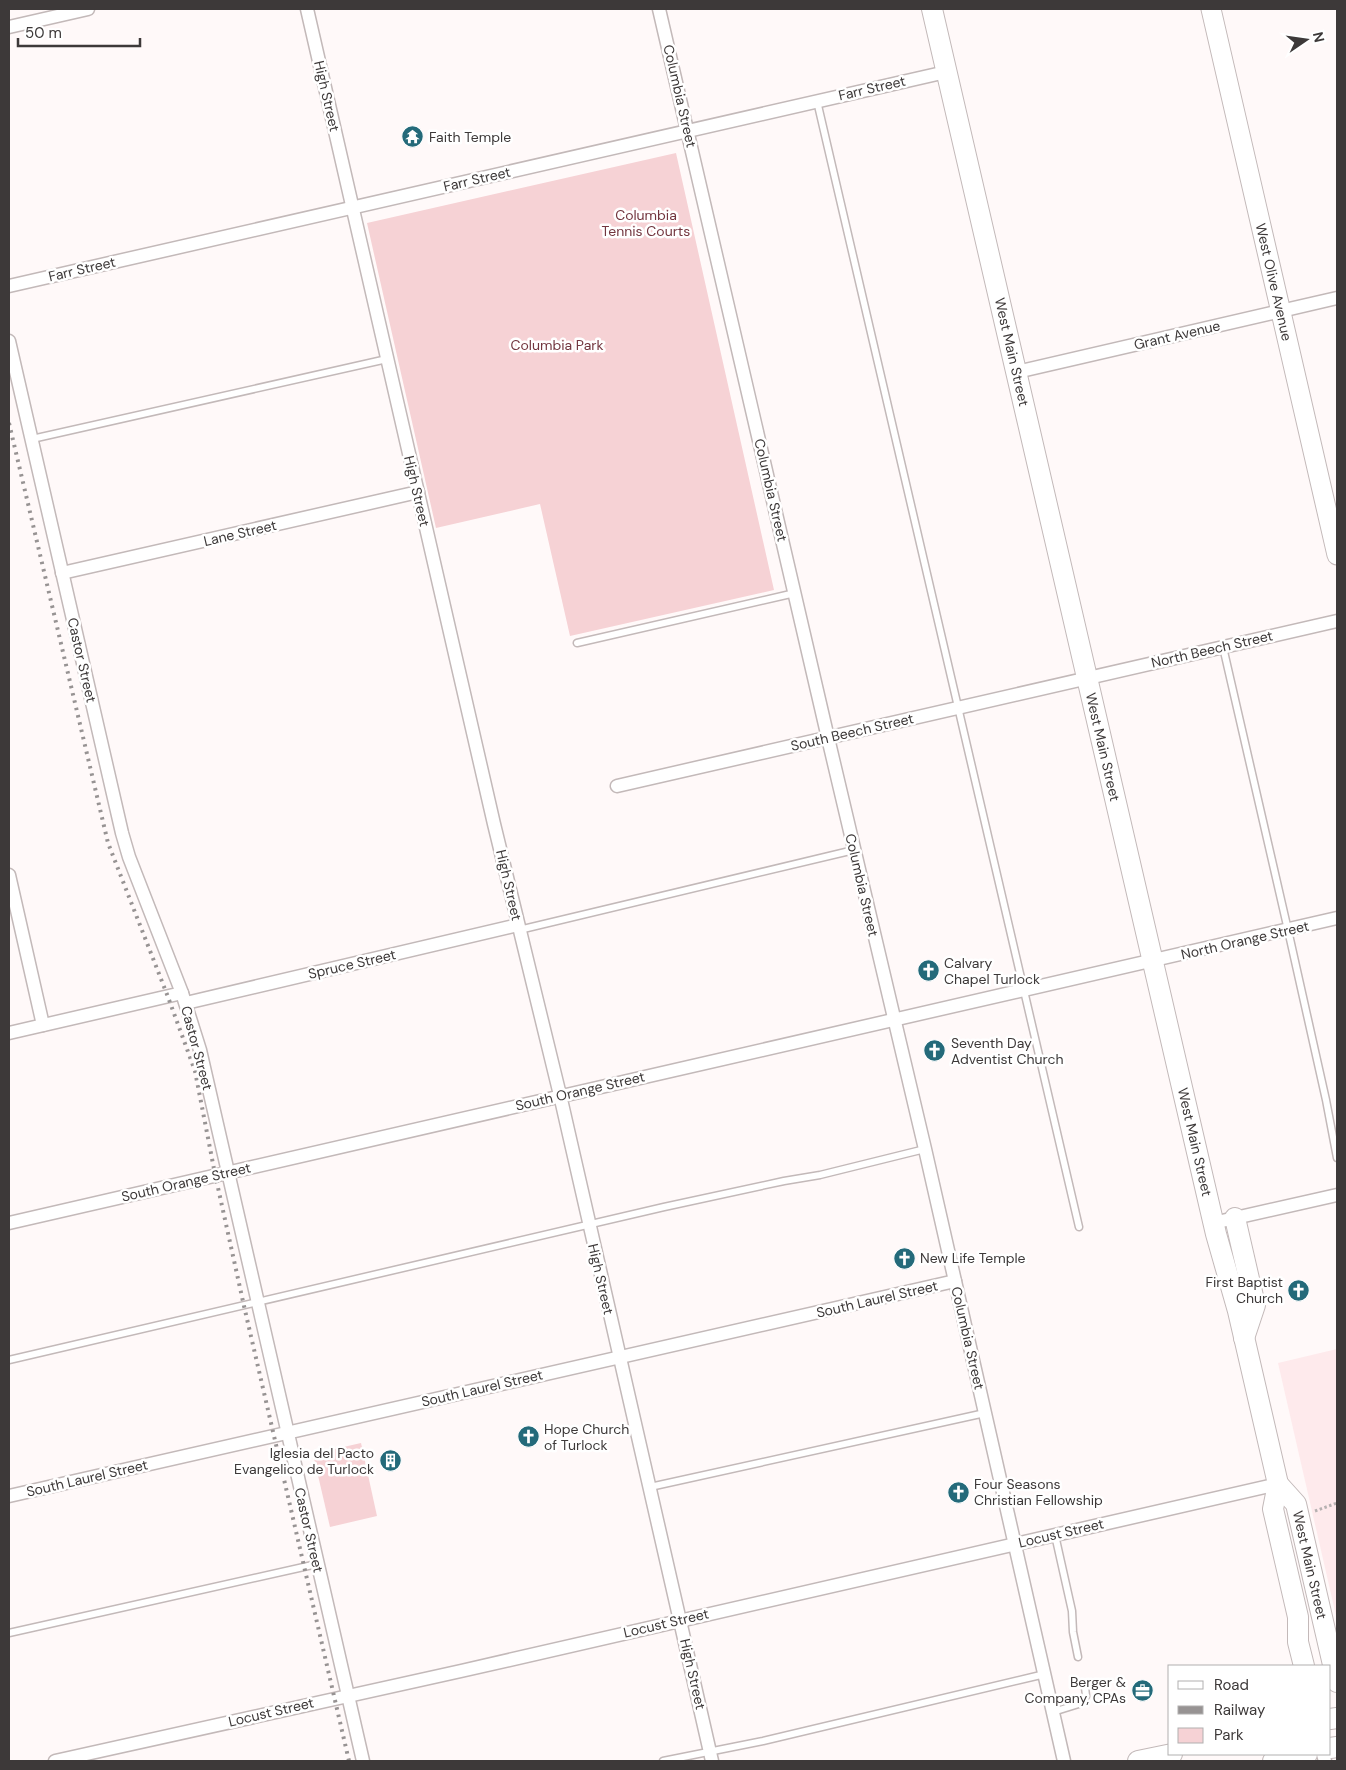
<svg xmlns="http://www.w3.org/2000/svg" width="1346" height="1770" font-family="'DM Sans',sans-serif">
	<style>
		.built { fill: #feeaec }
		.green { fill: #f6d2d5 }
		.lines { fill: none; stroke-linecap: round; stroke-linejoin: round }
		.lane-casing { stroke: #c3b9b9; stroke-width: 9 }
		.street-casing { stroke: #c3b9b9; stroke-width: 15 }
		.secondary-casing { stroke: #c3b9b9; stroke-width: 21 }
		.primary-casing { stroke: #c3b9b9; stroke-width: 22 }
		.path { stroke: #b6b1b1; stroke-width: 3; stroke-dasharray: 2.5 2.5; stroke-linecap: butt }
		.lane { stroke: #fff; stroke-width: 6 }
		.street { stroke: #fff; stroke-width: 12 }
		.secondary { stroke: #fff; stroke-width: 19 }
		.primary { stroke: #fff; stroke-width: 20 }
		.rail { stroke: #979393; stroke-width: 4; stroke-dasharray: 2.5 5; stroke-linecap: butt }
		.labels { text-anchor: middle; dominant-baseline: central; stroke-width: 5; stroke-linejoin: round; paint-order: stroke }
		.street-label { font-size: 14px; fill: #3d3939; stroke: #fff }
		.poi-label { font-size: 14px; fill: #3d3939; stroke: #fff; text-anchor: start }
		.park-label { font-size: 14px; fill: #72353e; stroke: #fff }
	</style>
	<rect width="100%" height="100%" fill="#fff9f9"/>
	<path class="built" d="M1337,1349v271l-59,-257z"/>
	<g class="green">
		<path d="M676,153l98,437 -204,46 -30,-132 -104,24 -69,-305z"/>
		<path d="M361,1443l16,73 -47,11 -17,-73z"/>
	</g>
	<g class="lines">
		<defs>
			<g id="lane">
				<path d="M817,101l262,1126"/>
				<path d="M32,439l355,-80"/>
				<path d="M577,643l218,-50"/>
				<path d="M1223,647l65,283 38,170 11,58"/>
				<path d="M519,930l335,-80"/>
				<path d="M9,1360l655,-153 120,-26 36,-6 105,-26"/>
				<path d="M650,1487l335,-74"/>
				<path d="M1055,1535l17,76 1,21 5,25"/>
				<path d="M9,1633l308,-69"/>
				<path d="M1053,1712l29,-9 4,-7 -1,-9"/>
				<path d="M663,1761l100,-20 282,-67"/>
			</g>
			<g id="street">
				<path d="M307,9l187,815 66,271 152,666"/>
				<path d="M659,9l169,729 97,411 139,612"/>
				<path d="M9,27l79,-18"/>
				<path d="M9,286l937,-214"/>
				<path d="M9,341l113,492 7,24 53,136 18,57 163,711"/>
				<path d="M1017,372l320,-74"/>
				<path d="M62,573l356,-81"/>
				<path d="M617,786l720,-165"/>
				<path d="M9,875l34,150"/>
				<path d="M186,1003l332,-78"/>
				<path d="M9,1033l173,-40"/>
				<path d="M9,1223c442,-103 886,-202 1328,-305"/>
				<path d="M1213,1223l124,-28"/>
				<path d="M9,1496l946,-215"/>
				<path d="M1323,1754l2,7"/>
				<path d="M55,1761l406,-90 817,-187"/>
			</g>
			<path id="secondary" d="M1211,9l126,546"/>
			<g id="primary">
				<path d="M932,9l284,1225 22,77 40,173 -5,25 25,108v25l6,24"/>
				<path d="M1235,1218l20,87 -11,33"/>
				<path d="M1278,1484l18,20 41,178"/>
				<path d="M1330,1719l7,-1"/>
				<path d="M1330,1748l7,-1"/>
				<path d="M1138,1761l34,-7"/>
				<path d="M1273,1761l34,-7"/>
			</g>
		</defs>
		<use href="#lane" class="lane-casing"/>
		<use href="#street" class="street-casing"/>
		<use href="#secondary" class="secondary-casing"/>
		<use href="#primary" class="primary-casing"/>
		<path class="path" d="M1315,1511l22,-8"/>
		<use href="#lane" class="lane"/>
		<use href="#street" class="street"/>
		<use href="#secondary" class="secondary"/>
		<use href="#primary" class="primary"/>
		<path class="rail" d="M9,423l99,420 60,154 27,74 20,103 29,132 105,455"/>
	</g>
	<defs>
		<symbol id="temple-disc" viewBox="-11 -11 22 22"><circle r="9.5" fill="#246a7a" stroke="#fff"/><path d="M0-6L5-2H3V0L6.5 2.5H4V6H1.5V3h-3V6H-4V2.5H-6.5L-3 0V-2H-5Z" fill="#fff"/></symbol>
		<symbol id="church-disc" viewBox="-11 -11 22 22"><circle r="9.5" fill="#246a7a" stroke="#fff"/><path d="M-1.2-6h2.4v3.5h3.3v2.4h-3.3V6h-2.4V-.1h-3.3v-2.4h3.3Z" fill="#fff"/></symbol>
		<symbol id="building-disc" viewBox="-11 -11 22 22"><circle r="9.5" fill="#246a7a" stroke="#fff"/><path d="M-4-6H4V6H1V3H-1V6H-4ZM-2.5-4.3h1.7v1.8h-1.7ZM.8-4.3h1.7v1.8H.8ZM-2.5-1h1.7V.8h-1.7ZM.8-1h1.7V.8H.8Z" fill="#fff"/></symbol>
		<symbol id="office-disc" viewBox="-11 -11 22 22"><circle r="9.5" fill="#246a7a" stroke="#fff"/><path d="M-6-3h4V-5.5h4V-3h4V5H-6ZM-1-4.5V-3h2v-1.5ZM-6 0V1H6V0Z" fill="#fff"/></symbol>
	</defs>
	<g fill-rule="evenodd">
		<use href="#temple-disc" x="400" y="124" width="25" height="25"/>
		<use href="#church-disc" x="916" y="958" width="25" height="25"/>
		<use href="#church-disc" x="922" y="1038" width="25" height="25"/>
		<use href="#church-disc" x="892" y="1246" width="25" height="25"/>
		<use href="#church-disc" x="1286" y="1278" width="25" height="25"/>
		<use href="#church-disc" x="516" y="1424" width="25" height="25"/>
		<use href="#building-disc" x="378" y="1448" width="25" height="25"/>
		<use href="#church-disc" x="946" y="1480" width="25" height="25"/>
		<use href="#office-disc" x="1130" y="1678" width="25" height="25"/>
	</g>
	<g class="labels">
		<g class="street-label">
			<text transform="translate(872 88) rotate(-13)">Farr Street</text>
			<text transform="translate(327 96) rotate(77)">High Street</text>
			<text transform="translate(680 96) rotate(77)">Columbia Street</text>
			<text transform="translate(477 179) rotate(-13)">Farr Street</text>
			<text transform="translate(82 269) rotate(-13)">Farr Street</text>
			<text transform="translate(1274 282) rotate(77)">West Olive Avenue</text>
			<text transform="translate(1177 335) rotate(-13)">Grant Avenue</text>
			<text transform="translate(1012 352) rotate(77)">West Main Street</text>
			<text transform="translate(771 490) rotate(77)">Columbia Street</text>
			<text transform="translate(417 491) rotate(77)">High Street</text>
			<text transform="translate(240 533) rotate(-13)">Lane Street</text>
			<text transform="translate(1212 649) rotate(-13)">North Beech Street</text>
			<text transform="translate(82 660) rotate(77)">Castor Street</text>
			<text transform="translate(852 732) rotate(-13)">South Beech Street</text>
			<text transform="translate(1103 747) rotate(77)">West Main Street</text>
			<text transform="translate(509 885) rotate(77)">High Street</text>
			<text transform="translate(862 885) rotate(77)">Columbia Street</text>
			<text transform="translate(1245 940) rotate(-13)">North Orange Street</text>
			<text transform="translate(352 964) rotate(-13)">Spruce Street</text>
			<text transform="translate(197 1048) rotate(75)">Castor Street</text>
			<text transform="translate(580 1091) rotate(-13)">South Orange Street</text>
			<text transform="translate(1195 1142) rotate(77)">West Main Street</text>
			<text transform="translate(186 1182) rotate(-13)">South Orange Street</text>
			<text transform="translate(601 1279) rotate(77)">High Street</text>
			<text transform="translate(877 1299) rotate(-13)">South Laurel Street</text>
			<text transform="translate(968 1338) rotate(77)">Columbia Street</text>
			<text transform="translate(482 1388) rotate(-13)">South Laurel Street</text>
			<text transform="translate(87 1478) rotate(-13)">South Laurel Street</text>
			<text transform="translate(309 1530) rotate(77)">Castor Street</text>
			<text transform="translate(1061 1533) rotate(-13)">Locust Street</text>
			<text transform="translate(1310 1565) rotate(77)">West Main Street</text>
			<text transform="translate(666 1623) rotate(-13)">Locust Street</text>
			<text transform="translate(693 1674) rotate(77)">High Street</text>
			<text transform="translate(271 1712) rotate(-13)">Locust Street</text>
		</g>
		<g class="poi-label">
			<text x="429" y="137">Faith Temple</text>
			<text x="944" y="963">Calvary<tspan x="944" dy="16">Chapel Turlock</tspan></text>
			<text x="951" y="1043">Seventh Day<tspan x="951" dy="16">Adventist Church</tspan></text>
			<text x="920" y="1258">New Life Temple</text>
			<text x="1283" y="1282" text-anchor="end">First Baptist<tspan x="1283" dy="16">Church</tspan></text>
			<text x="544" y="1429">Hope Church<tspan x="544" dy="16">of Turlock</tspan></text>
			<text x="374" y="1453" text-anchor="end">Iglesia del Pacto<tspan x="374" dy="16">Evangelico de Turlock</tspan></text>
			<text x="974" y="1484">Four Seasons<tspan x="974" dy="16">Christian Fellowship</tspan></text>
			<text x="1126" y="1682" text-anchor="end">Berger &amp;<tspan x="1126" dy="16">Company, CPAs</tspan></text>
		</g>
		<g class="park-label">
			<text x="646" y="215">Columbia<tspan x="646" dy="16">Tennis Courts</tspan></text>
			<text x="557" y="345">Columbia Park</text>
		</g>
	</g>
	<rect width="1346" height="1770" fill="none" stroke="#3d3939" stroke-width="20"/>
	<rect x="1168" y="1665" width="162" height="90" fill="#ffffff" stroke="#b1b0b0"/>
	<rect x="1178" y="1681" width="25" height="8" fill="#ffffff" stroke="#b1b0b0"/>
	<text x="1214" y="1690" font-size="15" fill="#3d3939">Road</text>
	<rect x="1178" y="1706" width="25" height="8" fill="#979393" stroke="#b1b0b0"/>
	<text x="1214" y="1715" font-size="15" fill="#3d3939">Railway</text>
	<rect x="1178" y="1728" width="25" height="15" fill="#f6d2d5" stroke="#b1b0b0"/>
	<text x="1214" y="1740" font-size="15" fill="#3d3939">Park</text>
	<g transform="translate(1306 40) rotate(77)" stroke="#ffffff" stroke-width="4" paint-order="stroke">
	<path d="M0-4L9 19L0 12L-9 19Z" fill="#3d3939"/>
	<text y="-8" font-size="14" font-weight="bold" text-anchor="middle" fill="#3d3939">N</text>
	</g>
	<path d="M18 38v8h122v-8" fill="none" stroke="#3d3939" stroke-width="2.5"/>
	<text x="25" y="38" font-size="15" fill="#3d3939" stroke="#ffffff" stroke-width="4" paint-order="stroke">50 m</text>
</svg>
